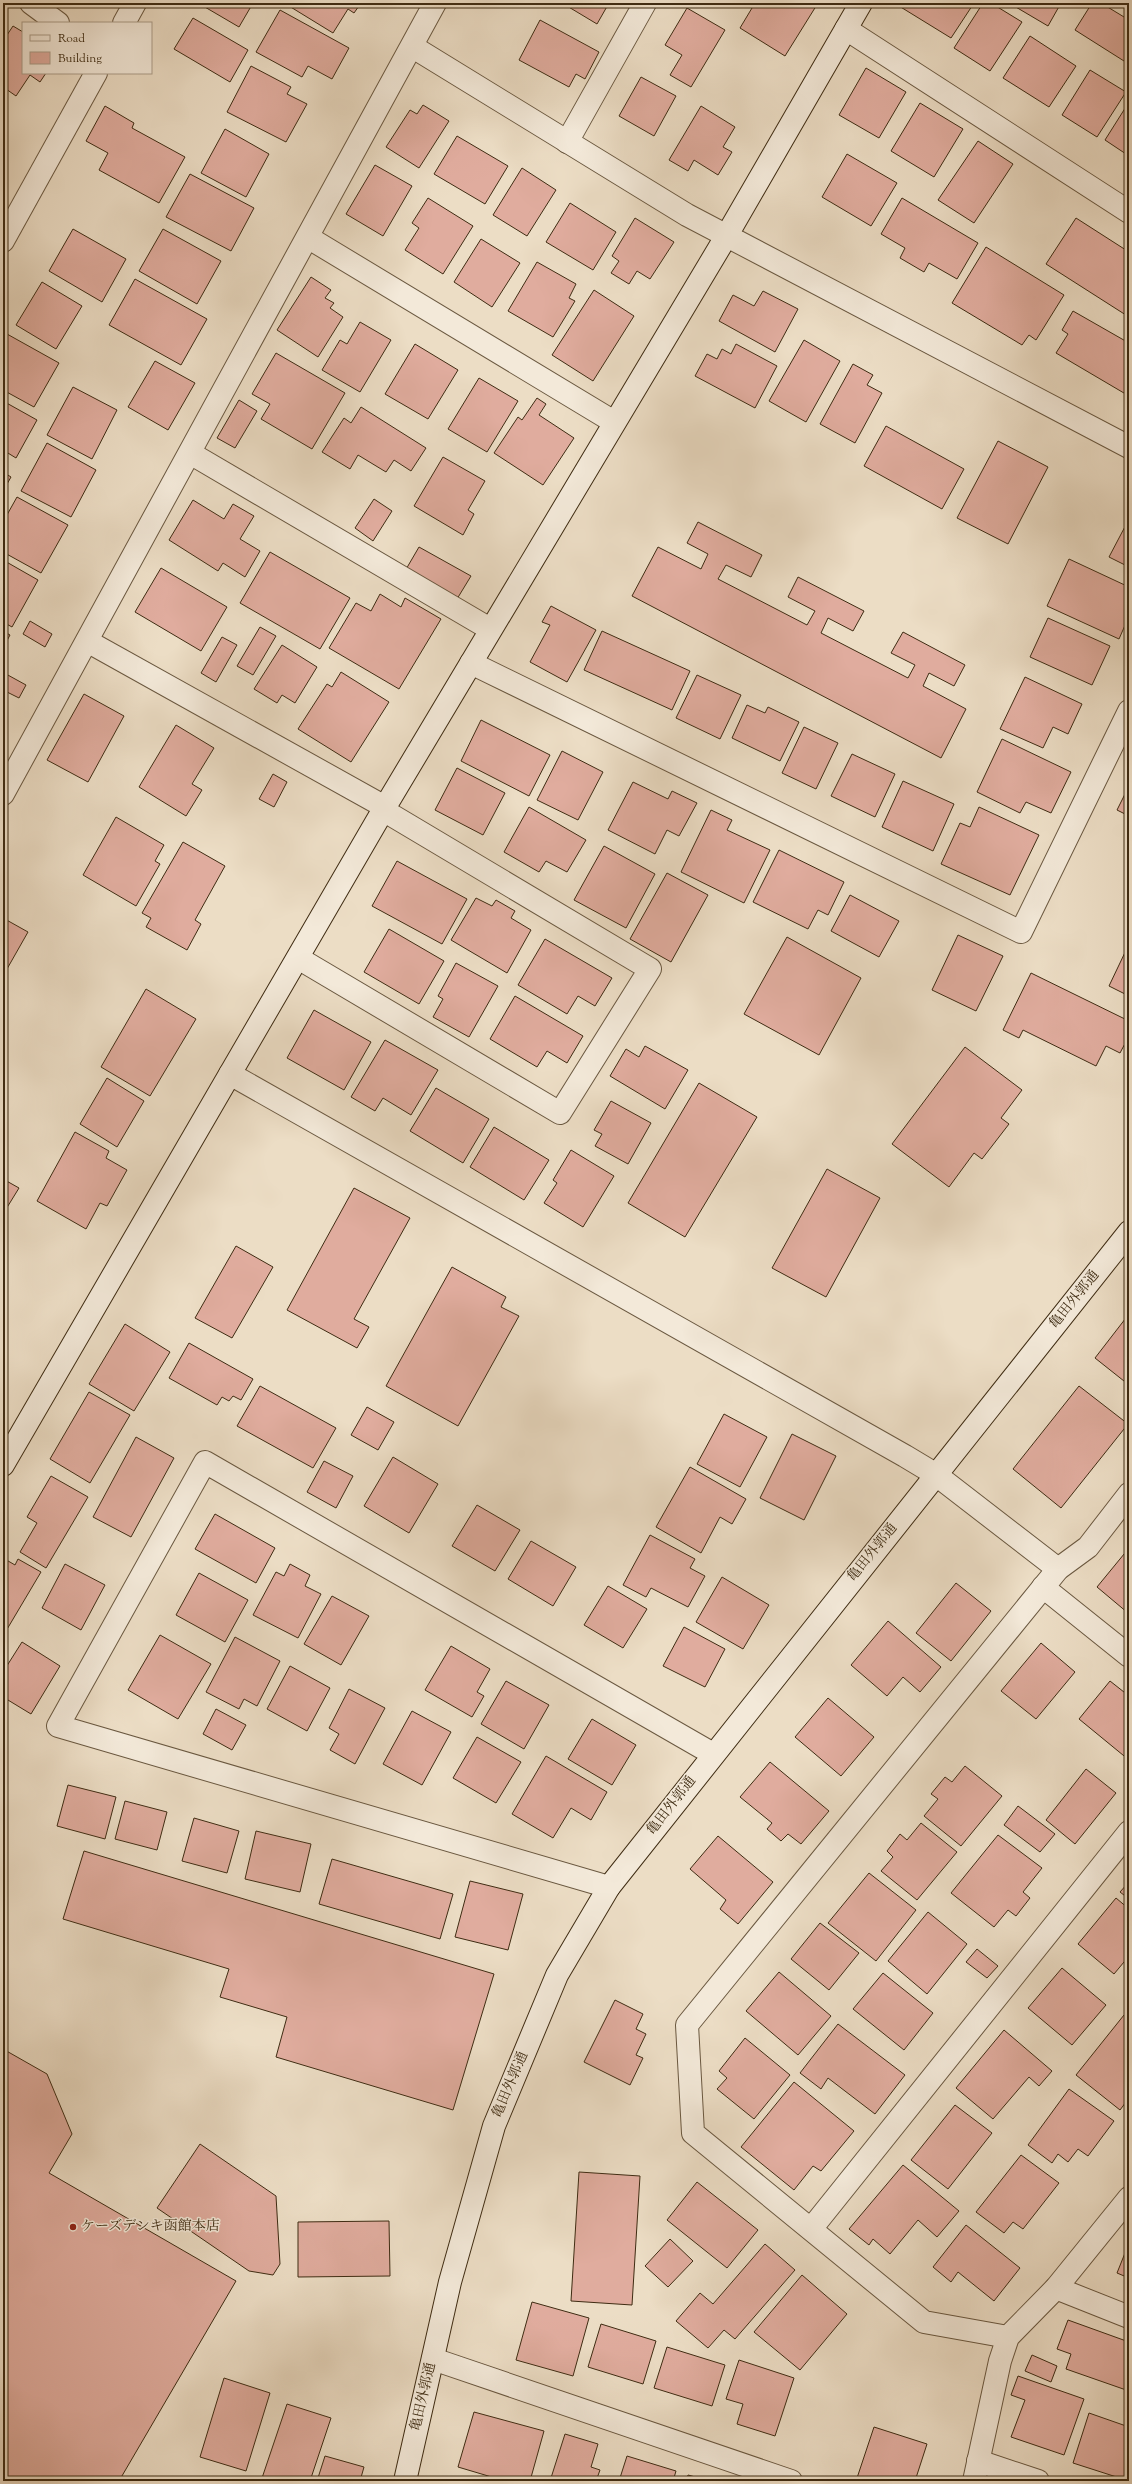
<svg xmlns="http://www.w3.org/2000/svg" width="1132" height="2484" font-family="'Sorts Mill Goudy','Noto Serif JP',serif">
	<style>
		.building { fill: #e0ac9e; stroke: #3f2c13 }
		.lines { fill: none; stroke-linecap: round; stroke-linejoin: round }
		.street-casing { stroke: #6a5840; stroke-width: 24 }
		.secondary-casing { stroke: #3f2c13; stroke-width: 24 }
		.street { stroke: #f3e9d9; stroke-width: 22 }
		.secondary { stroke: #f3e9d9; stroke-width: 22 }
		.poi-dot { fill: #8f2418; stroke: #f3e9d9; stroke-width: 1.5 }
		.labels { text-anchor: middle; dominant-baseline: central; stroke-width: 3; stroke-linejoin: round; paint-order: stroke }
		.street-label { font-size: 14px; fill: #3f2c13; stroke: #f3e9d9 }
		.poi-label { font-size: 14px; fill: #3f2c13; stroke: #f3e9d9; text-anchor: start }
	</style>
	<rect width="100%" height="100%" fill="#ecddc5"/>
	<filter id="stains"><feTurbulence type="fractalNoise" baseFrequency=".005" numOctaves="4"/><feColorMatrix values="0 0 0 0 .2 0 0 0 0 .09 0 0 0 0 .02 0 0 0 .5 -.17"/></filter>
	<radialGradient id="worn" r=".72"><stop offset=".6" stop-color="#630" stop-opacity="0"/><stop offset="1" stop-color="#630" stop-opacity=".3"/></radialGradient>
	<g class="building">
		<path d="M198,3h55l-14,24z"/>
		<path d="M291,3h70l-7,10 -6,-4 -15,24 -44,-27z"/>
		<path d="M562,3h47l-12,21z"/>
		<path d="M755,3h63l-33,53 -45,-28z"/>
		<path d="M901,3h73l-23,35 -52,-32z"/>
		<path d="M983,3h8l31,19 -32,49 -36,-23z"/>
		<path d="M1009,3h52l-13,23z"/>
		<path d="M1092,3h9l28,17v33l-5,8 -49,-31z"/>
		<path d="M687,8l38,22 -34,57 -21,-12 12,-20 -17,-10z"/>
		<path d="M280,10l69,38 -17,31 -24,-13 -6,11 -46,-25z"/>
		<path d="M193,18l55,32 -18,32 -56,-33z"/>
		<path d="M540,20l59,32 -14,27 -9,-5 -7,13 -50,-27z"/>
		<path d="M13,26l10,6v41h23l-6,9 -10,-7 -14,21 -10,-7 -3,5v-53z"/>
		<path d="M1030,36l46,30 -27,41 -46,-29z"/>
		<path d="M251,66l40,21 -4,7 20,10 -21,38 -59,-30z"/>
		<path d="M866,68l40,24 -27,46 -40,-23z"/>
		<path d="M1090,70l36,22 -29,45 -35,-22z"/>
		<path d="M641,77l35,19 -22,40 -35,-20z"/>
		<path d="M1129,102v54l-24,-16z"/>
		<path d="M920,103l43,26 -29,48 -43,-26z"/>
		<path d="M423,105l26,16 -30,47 -33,-21 24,-37 7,4z"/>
		<path d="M105,106l29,17 -2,5 53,29 -26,46 -60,-33 9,-17 -22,-12z"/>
		<path d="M701,106l34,21 -12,20 9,5 -14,23 -24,-15 -6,11 -19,-11z"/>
		<path d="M225,129l44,25 -23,43 -45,-24z"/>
		<path d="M457,136l51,30 -23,38 -51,-30z"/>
		<path d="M978,141l35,23 -39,59 -36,-23z"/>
		<path d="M847,154l50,29 -26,43 -49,-29z"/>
		<path d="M375,165l37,21 -29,50 -37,-22z"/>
		<path d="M522,168l34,22 -29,46 -34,-21z"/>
		<path d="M190,174l64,34 -23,43 -65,-34z"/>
		<path d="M428,198l45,28 -30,48 -38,-24 14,-22 -7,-5z"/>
		<path d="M902,198l76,45 -21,36 -28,-16 -5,9 -24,-14 5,-10 -24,-14z"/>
		<path d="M570,203l46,29 -23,38 -47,-28z"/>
		<path d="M635,218l39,24 -24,37 -13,-8 -8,13 -18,-11 8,-12 -7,-5z"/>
		<path d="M1076,218l53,34v65l-83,-53z"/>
		<path d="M73,229l53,30 -24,43 -53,-31z"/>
		<path d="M163,229l58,32 -24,43 -58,-33z"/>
		<path d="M481,239l39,24 -28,44 -38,-25z"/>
		<path d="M986,247l78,48 -28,45 -7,-5 -7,10 -70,-42z"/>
		<path d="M537,262l39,22 -7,14 6,3 -22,36 -45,-26z"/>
		<path d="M311,277l20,13 -6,8 9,5 -4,5 13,9 -25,40 -41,-27z"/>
		<path d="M135,279l72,40 -26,46 -72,-40z"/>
		<path d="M42,282l40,24 -26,43 -40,-24z"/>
		<path d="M594,290l40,26 -41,65 -41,-26z"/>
		<path d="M763,291l35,18 -23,43 -56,-31 14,-26 21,11z"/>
		<path d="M1073,311l56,32v53l-73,-43 12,-19 -6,-4z"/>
		<path d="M360,322l31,18 -31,52 -38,-22 18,-30 7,4z"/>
		<path d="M7,334l52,29 -25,44 -31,-17v-49z"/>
		<path d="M804,340l36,21 -34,61 -37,-21z"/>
		<path d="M415,344l43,26 -30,49 -43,-25z"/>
		<path d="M736,344l41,22 -22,42 -60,-32 12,-22 10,5 5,-10 9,5z"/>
		<path d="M276,353l69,40 -33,56 -51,-30 9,-15 -18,-10z"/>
		<path d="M155,361l40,22 -27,47 -40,-23z"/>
		<path d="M853,364l20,11 -6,10 15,8 -27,50 -35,-19z"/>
		<path d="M479,378l39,23 -31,51 -39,-23z"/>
		<path d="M73,387l44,23 -25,49 -45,-24z"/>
		<path d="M537,398l9,6 -7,11 35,23 -31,47 -49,-32 24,-36 4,3z"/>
		<path d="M239,400l18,11 -22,37 -18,-10z"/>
		<path d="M3,401l34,19 -21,38 -13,-8z"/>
		<path d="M361,407l65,41 -15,23 -17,-11 -8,12 -28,-17 -8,14 -28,-17 22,-34 7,5z"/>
		<path d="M886,426l78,43 -22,40 -78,-43z"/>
		<path d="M998,441l50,26 -40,77 -51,-26z"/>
		<path d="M47,443l49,27 -25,47 -50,-26z"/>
		<path d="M443,457l42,24 -17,29 6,4 -11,21 -49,-29z"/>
		<path d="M3,472l8,5 -8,14z"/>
		<path d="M17,497l51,28 -27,48 -38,-21v-30z"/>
		<path d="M374,499l18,12 -19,30 -18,-13z"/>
		<path d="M193,500l31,19 9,-15 21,12 -14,23 20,12 -15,26 -22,-14 -5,8 -49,-31z"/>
		<path d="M1129,519v48l-20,-10z"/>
		<path d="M698,522l64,33 -11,22 -25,-12 -8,14 89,46 8,-14 -27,-14 10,-20 66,34 -11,20 -25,-13 -7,15 87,45 7,-13 -24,-12 12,-21 62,33 -11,21 -25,-13 -6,13 43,23 -25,49 -309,-162 26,-49 43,22 7,-15 -21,-11z"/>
		<path d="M419,547l52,29 -14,23 -52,-28z"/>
		<path d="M270,552l80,46 -30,51 -80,-46z"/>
		<path d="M1069,559l60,28v38l-3,-2 -7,16 -72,-33z"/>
		<path d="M3,560l35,20 -26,47 -9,-5z"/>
		<path d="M161,568l66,39 -26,44 -66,-39z"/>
		<path d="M380,594l21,13 4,-9 36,21 -42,70 -70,-41 27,-45 15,8z"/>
		<path d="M551,606l45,24 -29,52 -37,-20 20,-37 -8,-3z"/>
		<path d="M1048,618l62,28 -18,39 -62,-28z"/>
		<path d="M30,621l22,13 -7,13 -22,-13z"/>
		<path d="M260,627l16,9 -23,39 -16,-9z"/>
		<path d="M3,631l7,4 -7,13z"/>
		<path d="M602,631l88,40 -18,39 -88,-40z"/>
		<path d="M222,637l15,8 -21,37 -15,-9z"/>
		<path d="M282,645l35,22 -22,36 -13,-8 -5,8 -23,-14z"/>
		<path d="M341,672l48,30 -38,60 -53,-33 29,-45 5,3z"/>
		<path d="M6,674l20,11 -7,13 -16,-8v-11z"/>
		<path d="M697,675l44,20 -21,44 -44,-21z"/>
		<path d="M1025,677l57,27 -14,30 -15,-7 -10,21 -43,-19z"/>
		<path d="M84,694l40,22 -36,66 -41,-22z"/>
		<path d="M747,705l18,8 3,-6 31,15 -19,39 -48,-23z"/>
		<path d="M481,720l69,35 -21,41 -68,-35z"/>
		<path d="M176,725l38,23 -22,36 10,6 -16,26 -47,-29z"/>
		<path d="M804,727l34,16 -22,46 -34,-16z"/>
		<path d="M1002,739l69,33 -20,41 -25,-11 -6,11 -43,-21z"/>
		<path d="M562,751l41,21 -25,48 -41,-20z"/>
		<path d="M852,754l43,20 -20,43 -44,-21z"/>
		<path d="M457,768l48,25 -22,42 -48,-25z"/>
		<path d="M273,774l14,8 -13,25 -15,-8z"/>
		<path d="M903,781l51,23 -21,47 -51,-24z"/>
		<path d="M633,782l35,17 4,-8 25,12 -18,33 -12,-6 -12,24 -47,-24z"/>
		<path d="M1129,786v30l-12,-6z"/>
		<path d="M529,807l57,33 -19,32 -21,-11 -7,11 -35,-20z"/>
		<path d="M979,807l60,28 -29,60 -69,-31 19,-41 10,4z"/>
		<path d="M711,810l21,10 -5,10 43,20 -26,53 -63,-31z"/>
		<path d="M116,817l48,28 -9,16 5,3 -24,42 -53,-31z"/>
		<path d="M183,842l42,24 -30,54 6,4 -14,26 -41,-23 5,-9 -9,-5z"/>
		<path d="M604,846l51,28 -29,54 -52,-28z"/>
		<path d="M779,850l65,32 -16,33 -10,-5 -10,19 -55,-27z"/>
		<path d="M397,861l70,38 -25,45 -70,-38z"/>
		<path d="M667,873l41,22 -37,67 -41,-23z"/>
		<path d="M850,895l49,26 -20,36 -48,-26z"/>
		<path d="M476,898l16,8 4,-6 19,11 -4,7 20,12 -24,43 -56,-33z"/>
		<path d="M3,918l25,14 -25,44z"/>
		<path d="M389,929l55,32 -25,43 -55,-32z"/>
		<path d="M958,935l45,21 -27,55 -44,-21z"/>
		<path d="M787,937l74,41 -42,77 -75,-41z"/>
		<path d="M545,939l67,39 -17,28 -17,-10 -11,18 -49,-29z"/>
		<path d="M1129,944v52l-20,-10z"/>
		<path d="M456,963l42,23 -29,51 -36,-20 10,-18 -5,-3z"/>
		<path d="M1031,973l98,48v15l-9,17 -14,-7 -10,20 -73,-36 -4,8 -16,-8z"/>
		<path d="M146,989l50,30 -46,77 -49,-29z"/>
		<path d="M515,996l68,40 -16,27 -20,-12 -10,16 -47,-28z"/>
		<path d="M314,1010l57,32 -27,48 -57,-32z"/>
		<path d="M3,1019l4,3 -4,7z"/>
		<path d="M385,1040l53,30 -27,45 -28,-17 -8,13 -24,-14z"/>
		<path d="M645,1046l43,24 -23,39 -55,-33 16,-27 13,8z"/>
		<path d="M965,1047l57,43 -21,28 8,6 -27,35 -8,-6 -25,34 -57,-43z"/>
		<path d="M107,1078l37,23 -27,46 -37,-23z"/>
		<path d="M699,1083l58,34 -72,120 -57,-34z"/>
		<path d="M436,1088l53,31 -26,44 -53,-32z"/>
		<path d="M611,1101l40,22 -23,41 -33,-18 7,-12 -8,-4z"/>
		<path d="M494,1127l55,33 -25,40 -54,-33z"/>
		<path d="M75,1132l34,19 -3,7 21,12 -20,36 -7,-3 -14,26 -49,-28z"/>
		<path d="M571,1150l43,26 -31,51 -39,-24 13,-20 -4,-3z"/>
		<path d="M827,1169l53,29 -54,99 -54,-29z"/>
		<path d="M3,1179l16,9 -16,26z"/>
		<path d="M354,1188l56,30 -56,101 15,8 -12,21 -70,-38z"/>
		<path d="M236,1246l37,21 -41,71 -37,-20z"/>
		<path d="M452,1267l54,30 -5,10 18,9 -61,110 -72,-40z"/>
		<path d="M1129,1314v71l-34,-27z"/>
		<path d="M125,1324l45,28 -36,59 -45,-27z"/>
		<path d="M189,1343l64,36 -12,21 -8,-4 -4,5 -7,-4 -5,8 -48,-27z"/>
		<path d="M260,1386l76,42 -23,40 -76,-42z"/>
		<path d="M1079,1386l49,38 -67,84 -48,-39z"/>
		<path d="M89,1392l41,23 -40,68 -40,-24z"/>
		<path d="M367,1407l27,15 -16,28 -27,-15z"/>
		<path d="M724,1414l43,23 -27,50 -43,-23z"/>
		<path d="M792,1434l44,22 -32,64 -44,-22z"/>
		<path d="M136,1437l38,21 -43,79 -38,-20z"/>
		<path d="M393,1457l45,27 -29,49 -45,-27z"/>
		<path d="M324,1461l29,15 -17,32 -29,-16z"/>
		<path d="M690,1467l56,32 -14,25 -12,-7 -19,36 -45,-26z"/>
		<path d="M51,1476l37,21 -42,71 -26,-16 17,-29 -10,-6z"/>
		<path d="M477,1505l43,25 -25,41 -43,-25z"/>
		<path d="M215,1514l60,34 -19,35 -61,-34z"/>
		<path d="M650,1535l45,24 -5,9 15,8 -17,31 -37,-19 -5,9 -23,-12z"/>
		<path d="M531,1541l45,26 -23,39 -45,-27z"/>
		<path d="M1129,1548v64l-1,1 -31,-26z"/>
		<path d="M3,1558l12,7 3,-6 23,13 -38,64z"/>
		<path d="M65,1564l40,21 -24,45 -39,-22z"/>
		<path d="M290,1564l20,11 -5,11 16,8 -23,44 -45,-23 23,-43 8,4z"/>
		<path d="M199,1573l49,27 -23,42 -49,-27z"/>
		<path d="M722,1577l47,28 -26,44 -47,-27z"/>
		<path d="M956,1583l35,28 -40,50 -35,-28z"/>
		<path d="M608,1586l39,23 -24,39 -39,-23z"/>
		<path d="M332,1596l37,20 -28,49 -37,-21z"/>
		<path d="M888,1621l53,46 -21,25 -17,-15 -16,19 -36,-31z"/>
		<path d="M684,1627l41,22 -20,38 -42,-21z"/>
		<path d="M160,1635l51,29 -33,55 -50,-29z"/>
		<path d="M235,1637l45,24 -23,45 -13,-7 -5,10 -33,-17z"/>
		<path d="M22,1642l38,24 -29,48 -28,-17v-25z"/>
		<path d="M1041,1643l34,29 -39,47 -35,-28z"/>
		<path d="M451,1646l39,23 -13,23 7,4 -12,21 -47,-27z"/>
		<path d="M290,1666l40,22 -23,43 -40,-22z"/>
		<path d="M506,1681l43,24 -25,44 -43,-25z"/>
		<path d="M1110,1681l19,15v64l-50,-41z"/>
		<path d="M349,1689l36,19 -30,56 -25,-14 9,-16 -10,-6z"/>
		<path d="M828,1698l46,39 -33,39 -46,-39z"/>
		<path d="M216,1709l30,16 -14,25 -29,-16z"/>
		<path d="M412,1711l39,21 -29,53 -39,-21z"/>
		<path d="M592,1719l44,26 -24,40 -44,-26z"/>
		<path d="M477,1737l44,25 -25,41 -43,-25z"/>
		<path d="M546,1756l61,36 -16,28 -20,-12 -18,30 -41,-24z"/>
		<path d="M770,1762l59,49 -28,33 -13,-10 -7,7 -14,-12 5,-6 -32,-26z"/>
		<path d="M965,1766l37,30 -41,50 -37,-30 14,-17 -7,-5 14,-17 7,5z"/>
		<path d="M1086,1769l30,24 -41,51 -29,-24z"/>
		<path d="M68,1785l48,12 -11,42 -48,-13z"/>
		<path d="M125,1801l42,11 -10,38 -42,-11z"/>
		<path d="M1018,1806l37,28 -15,18 -36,-27z"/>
		<path d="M194,1818l45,13 -12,42 -45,-12z"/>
		<path d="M921,1823l36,29 -40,48 -36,-29 12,-14 -6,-6 13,-17 7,6z"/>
		<path d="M256,1831l55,13 -11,48 -55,-13z"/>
		<path d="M998,1835l44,33 -19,24 7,6 -14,18 -8,-6 -14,17 -43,-34z"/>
		<path d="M718,1836l55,46 -35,42 -18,-15 6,-9 -36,-31z"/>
		<path d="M84,1851l410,123 -41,136 -177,-53 11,-40 -67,-20 9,-28 -166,-50z"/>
		<path d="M332,1859l121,35 -13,45 -121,-35z"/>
		<path d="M869,1873l47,37 -40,51 -48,-38z"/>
		<path d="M470,1881l53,13 -15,56 -53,-13z"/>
		<path d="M1128,1883l1,1v15l-9,-7z"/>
		<path d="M1116,1898l13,11v47l-15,18 -36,-30z"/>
		<path d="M928,1912l39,32 -40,50 -39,-33z"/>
		<path d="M820,1923l39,30 -30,37 -38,-31z"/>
		<path d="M977,1949l21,17 -11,12 -21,-16z"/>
		<path d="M1062,1968l44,37 -34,40 -44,-37z"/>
		<path d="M779,1972l52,44 -33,39 -52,-44z"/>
		<path d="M883,1973l50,40 -29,37 -51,-41z"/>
		<path d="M615,2000l28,14 -7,15 10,5 -10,21 7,3 -13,27 -46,-23z"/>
		<path d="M1124,2015l5,4v79l-9,12 -44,-35z"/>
		<path d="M838,2024l67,51 -30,39 -47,-36 -7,11 -21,-16z"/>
		<path d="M1004,2030l48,41 -13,15 -10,-9 -36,42 -37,-31z"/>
		<path d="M745,2038l45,37 -36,44 -37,-30 10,-11 -8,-7z"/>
		<path d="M3,2049l44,25 25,60 -23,39 187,108 -117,200h-116z"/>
		<path d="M794,2082l60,49 -33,40 -8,-5 -19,24 -53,-43z"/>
		<path d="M1069,2089l45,32 -26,35 -10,-7 -10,13 -10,-8 -6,9 -24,-18z"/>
		<path d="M955,2105l37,28 -44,56 -37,-29z"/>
		<path d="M200,2144l76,52 4,68 -7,11 -24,-4 -92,-63z"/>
		<path d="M1021,2155l38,28 -36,46 -10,-7 -9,11 -28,-21z"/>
		<path d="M903,2165l56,46 -22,26 -19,-17 -28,34 -17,-15 -4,6 -20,-16z"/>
		<path d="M579,2172l61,4 -8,129 -61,-4z"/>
		<path d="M697,2182l61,48 -31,38 -60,-48z"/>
		<path d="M389,2221l1,55 -92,1v-55z"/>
		<path d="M966,2225l54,43 -26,33 -36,-29 -7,10 -18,-15z"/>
		<path d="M670,2239l23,22 -25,26 -23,-21z"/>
		<path d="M1129,2243v35l-12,-5z"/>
		<path d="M765,2244l30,26 -60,69 -11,-9 -16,18 -32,-27 24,-28 13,11z"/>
		<path d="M802,2275l45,39 -47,56 -46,-38z"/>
		<path d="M532,2302l57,16 -16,58 -57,-16z"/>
		<path d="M1068,2320l61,22v49l-63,-22 5,-15 -14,-5z"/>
		<path d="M601,2324l55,17 -13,43 -55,-17z"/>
		<path d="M667,2347l58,18 -13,41 -58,-18z"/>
		<path d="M1032,2355l25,11 -6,16 -26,-11z"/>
		<path d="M739,2360l55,18 -19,58 -38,-12 6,-20 -17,-5z"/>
		<path d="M1018,2376l66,23 -20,56 -53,-18 14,-37 -14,-5z"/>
		<path d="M224,2378l46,15 -24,78 -46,-14z"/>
		<path d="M287,2404l44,14 -21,63h-49z"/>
		<path d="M474,2412l70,19 -14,50h-36l1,-3 -37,-11z"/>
		<path d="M1089,2413l40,14v54l-56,-18z"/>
		<path d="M874,2427l53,17 -12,37h-59z"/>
		<path d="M565,2434l33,10 -7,23 9,3 -4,11h-46z"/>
		<path d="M325,2456l39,11 -4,14h-43z"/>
		<path d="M627,2456l49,15 -3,10h-54z"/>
		<path d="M688,2475l22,6h-24z"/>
	</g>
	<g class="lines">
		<defs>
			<g id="street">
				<path d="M31,3l27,20"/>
				<path d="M124,23l11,-20"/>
				<path d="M846,29l283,183"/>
				<path d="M413,47l274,168 442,232"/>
				<path d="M567,142l78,-139"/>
				<path d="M309,238l305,184"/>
				<path d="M3,241l93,-168"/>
				<path d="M190,453l300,176"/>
				<path d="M87,641l298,166"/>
				<path d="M471,663l550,269 108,-221"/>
				<path d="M3,794l432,-791"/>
				<path d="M298,958l262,155 90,-144 -267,-159"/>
				<path d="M230,1074l675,382 30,18 123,95"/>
				<path d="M1043,1587l86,69"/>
				<path d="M609,1887l-551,-161 147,-264 508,292"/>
				<path d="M811,2229l318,-397"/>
				<path d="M1056,2288l73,29"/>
				<path d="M1008,2337l-84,-15 -231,-189 -6,-108 371,-456 30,-22 41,-53"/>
				<path d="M433,2359l358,122"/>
				<path d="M978,2461l60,20"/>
				<path d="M974,2481l26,-120 8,-24 48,-49 73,-90"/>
			</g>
			<g id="secondary">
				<path d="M3,1465l382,-658 342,-572 134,-232"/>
				<path d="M405,2481l45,-199 44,-156 63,-151 52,-88 520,-655"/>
			</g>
		</defs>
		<use href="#street" class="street-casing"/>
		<use href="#secondary" class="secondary-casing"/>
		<use href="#street" class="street"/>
		<use href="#secondary" class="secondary"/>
	</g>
	<circle class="poi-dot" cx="73" cy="2227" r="4"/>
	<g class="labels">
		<g class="street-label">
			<text transform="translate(1075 1300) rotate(-51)">亀田外郭通</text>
			<text transform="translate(873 1553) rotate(-51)">亀田外郭通</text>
			<text transform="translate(672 1806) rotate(-52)">亀田外郭通</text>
			<text transform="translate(511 2085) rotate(-67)">亀田外郭通</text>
			<text transform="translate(424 2397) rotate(-77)">亀田外郭通</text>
		</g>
		<g class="poi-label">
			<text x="81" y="2227">ケーズデンキ函館本店</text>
		</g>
	</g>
	<rect width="1132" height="2484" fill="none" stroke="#ecddc5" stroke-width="16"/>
	<rect x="4" y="4" width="1124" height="2476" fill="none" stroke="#3f2c13" stroke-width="2"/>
	<rect x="8" y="8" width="1116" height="2468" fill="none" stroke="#3f2c13"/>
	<rect x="22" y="22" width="130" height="52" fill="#f3e9d9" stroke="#ab9d8a"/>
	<rect x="30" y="35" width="20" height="6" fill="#f3e9d9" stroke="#ab9d8a"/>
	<text x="58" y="42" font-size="12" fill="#3f2c13">Road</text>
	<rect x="30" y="52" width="20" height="12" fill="#e0ac9e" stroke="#ab9d8a"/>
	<text x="58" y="62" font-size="12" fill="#3f2c13">Building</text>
	<rect width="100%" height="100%" filter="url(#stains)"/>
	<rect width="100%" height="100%" fill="url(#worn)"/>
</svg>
